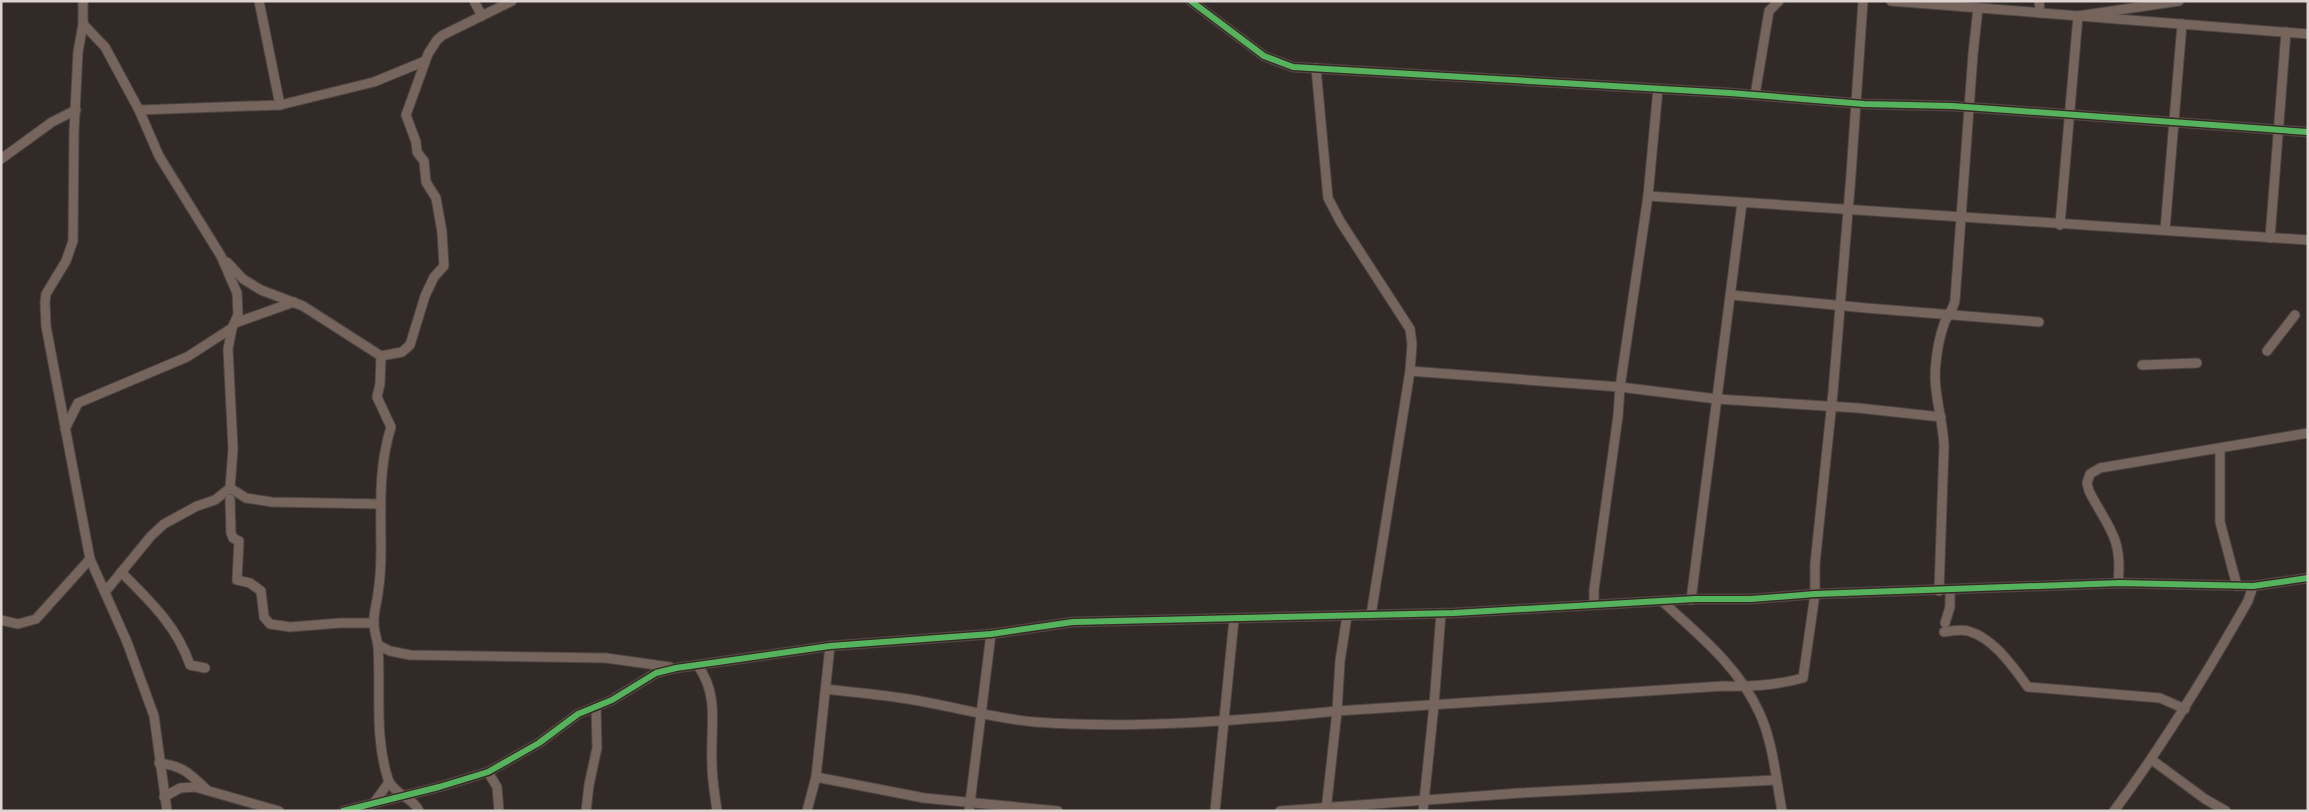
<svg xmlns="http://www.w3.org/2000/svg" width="2309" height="812" font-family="Commissioner,sans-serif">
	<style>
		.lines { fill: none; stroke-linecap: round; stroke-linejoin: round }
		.minor-casing { stroke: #4d4643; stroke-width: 11 }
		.minor { stroke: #76655d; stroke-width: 9 }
		.cycleway-casing { stroke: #362923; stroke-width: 9 }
		.cycleway { stroke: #56b35d; stroke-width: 6 }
	</style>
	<rect width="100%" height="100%" fill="#322a27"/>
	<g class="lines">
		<defs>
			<g id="minor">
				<path d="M83,1v23l-5,28 -4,80 -1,109 -7,20 -20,33 -1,8 1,24 44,233 37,83 27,74 13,95"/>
				<path d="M259,1l21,104"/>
				<path d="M474,1l8,15"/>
				<path d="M1191,1l73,55 29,11 437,26 134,11 88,2 356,26"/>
				<path d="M1891,1l417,33"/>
				<path d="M2039,1l1,12"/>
				<path d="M83,24l22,23 34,63 20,46 62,100 16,37 1,22 -6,13 -4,21 5,100 -3,39 -15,12 -18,6 -33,18 -13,12 -46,56"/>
				<path d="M1316,68l12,130 12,23 70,108 2,15 -2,27 -39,244"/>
				<path d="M1755,95l14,-84 10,-10"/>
				<path d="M139,110l141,-5 94,-23 51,-21"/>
				<path d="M1,159l51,-37 24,-12"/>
				<path d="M1648,196l660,44"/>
				<path d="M2060,225l18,-209 101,-15"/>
				<path d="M2165,230l17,-206"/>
				<path d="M2270,238l16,-206"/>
				<path d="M227,262l16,17 18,11 42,16 78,50 -1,28 -3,13 14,30c-13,41 -10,82 -10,124 0,14 -1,29 -3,42 -1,10 -5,21 -4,31 0,7 3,15 4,22 3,45 -4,89 10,133 5,15 27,20 31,32"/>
				<path d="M1731,295l135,13 173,14"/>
				<path d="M235,323l59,-21"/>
				<path d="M2267,351l28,-36"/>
				<path d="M381,356l21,-4 8,-7 15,-49 9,-19 10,-11 -2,-34 -6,-34 -10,-16 -2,-21 -7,-9 -1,-10 -10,-27 22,-61 9,-14 6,-5 69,-34"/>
				<path d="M2142,365l55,-2"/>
				<path d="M1410,371l210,16 97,12 141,9 83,9"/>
				<path d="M65,429l13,-26 109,-46 45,-29"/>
				<path d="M2220,449v73l17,64"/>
				<path d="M230,488l16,10 26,4 108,2"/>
				<path d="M230,499l1,34 2,5 6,3 -2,39 13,3 11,8 3,26 6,7 20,3 50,-4h34"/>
				<path d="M121,572c28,28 56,54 69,93l15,3"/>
				<path d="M2118,583c5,-46 -10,-55 -29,-92l-2,-8 3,-9 10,-6 208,-35"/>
				<path d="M1939,591l5,-145c-1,-28 -12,-56 -8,-84 1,-12 4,-26 8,-38 3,-9 10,-15 11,-24l18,-246 5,-46"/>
				<path d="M1691,600l51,-397"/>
				<path d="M1663,602c37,34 76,65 97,112 13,29 16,65 22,97"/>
				<path d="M1594,604v-14l24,-174 2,-29 28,-191 10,-107"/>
				<path d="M1,620l17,4 18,-5 54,-60"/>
				<path d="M1945,623l5,-16v-17"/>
				<path d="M1944,632c7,-1 17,-3 24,-1 26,7 45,36 60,56l132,11 25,11"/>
				<path d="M378,645l12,6 20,4 196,3 64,9"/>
				<path d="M698,666c22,30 12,63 14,98 0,16 3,31 5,47"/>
				<path d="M826,689c32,4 63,6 94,12 39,7 77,18 115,21 100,7 203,-1 302,-11l387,-25c27,1 53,-1 79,-8l12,-84v-30l18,-172 18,-217 12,-174"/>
				<path d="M2152,760l53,39 21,12"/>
				<path d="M159,763c24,3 30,10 47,26"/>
				<path d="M488,772l9,15 2,24"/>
				<path d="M816,777l108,21 134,13"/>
				<path d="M164,797l16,-9 15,-1 84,24"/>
				<path d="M374,803l15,-21"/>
				<path d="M343,811l96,-24 49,-15 51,-29 39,-29 34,-14 44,-27 20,-5 154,-22 161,-12 82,-12 381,-9 241,-14h56l64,-5 305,-11 133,3 55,-8"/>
				<path d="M586,811l3,-26 8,-37 -1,-41"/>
				<path d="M807,811l9,-34 14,-131"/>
				<path d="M969,811l22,-177"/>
				<path d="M1215,811l19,-192"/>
				<path d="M1280,811l240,-18 256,-13"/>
				<path d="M1326,811l11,-100 3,-50 7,-45"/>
				<path d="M1423,811l11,-106 7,-92"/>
				<path d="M2114,811c50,-67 93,-138 134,-210l5,-15"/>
			</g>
		</defs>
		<use href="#minor" class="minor-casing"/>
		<use href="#minor" class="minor"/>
		<defs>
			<g id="cycleway">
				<path d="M1191,1l73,55 29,11 437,26 134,11 88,2 356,26"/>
				<path d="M343,811l96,-24 49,-15 51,-29 39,-29 34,-14 44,-27 20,-5 154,-22 161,-12 82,-12 381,-9 241,-14h56l64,-5 305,-11 133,3 55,-8"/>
			</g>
		</defs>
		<use href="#cycleway" class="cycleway-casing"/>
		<use href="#cycleway" class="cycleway"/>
	</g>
	<rect width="2309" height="812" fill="none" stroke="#ded5d1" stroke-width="5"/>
</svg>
